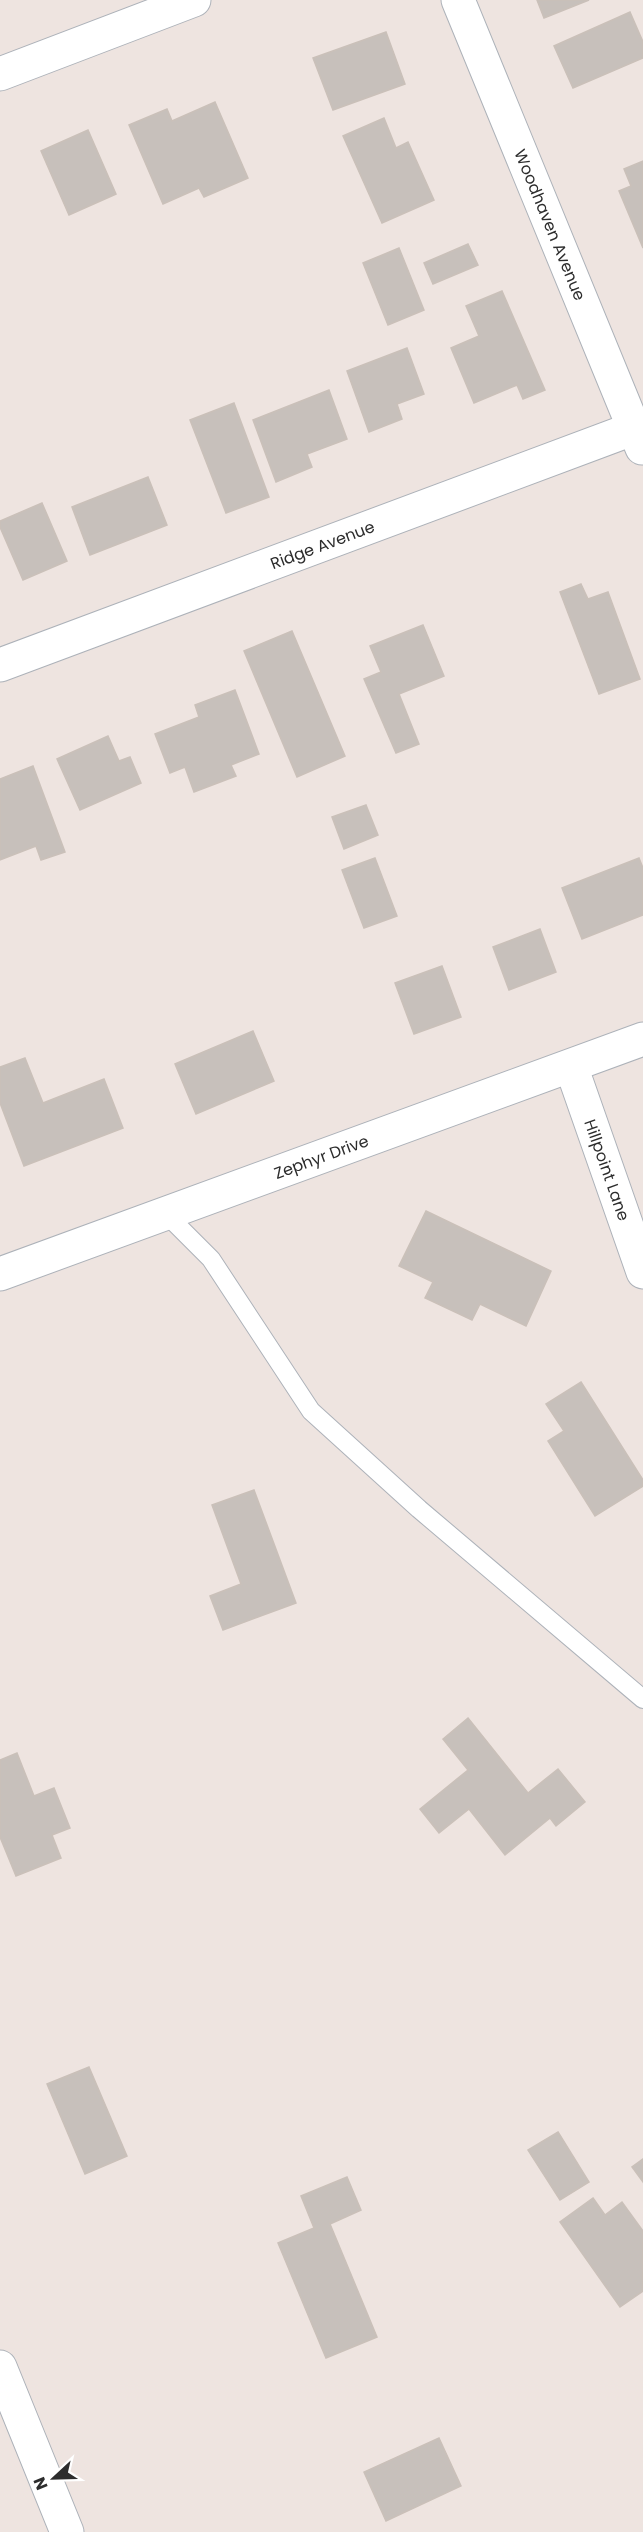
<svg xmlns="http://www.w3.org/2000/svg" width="643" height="2532" font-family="Poppins,sans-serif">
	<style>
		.building { fill: #c7c0bb; stroke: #cac0b9; stroke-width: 1.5 }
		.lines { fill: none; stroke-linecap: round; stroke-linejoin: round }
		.lane-casing { stroke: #adb2b9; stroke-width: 20 }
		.street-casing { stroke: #adb2b9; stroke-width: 35 }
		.secondary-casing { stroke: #adb2b9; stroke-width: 35 }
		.lane { stroke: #fff; stroke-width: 18 }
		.street { stroke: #fff; stroke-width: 33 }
		.secondary { stroke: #fff; stroke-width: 33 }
		.labels { text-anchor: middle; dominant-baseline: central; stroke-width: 5; stroke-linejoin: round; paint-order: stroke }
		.street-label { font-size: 16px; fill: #2d2d2d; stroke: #fff }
	</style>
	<rect width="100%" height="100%" fill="#eee4e0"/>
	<g class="building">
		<path d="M537,0h52l-45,18z"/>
		<path d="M630,12l13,30v16l-70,30 -19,-42z"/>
		<path d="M386,32l19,52 -72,26 -20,-52z"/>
		<path d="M215,102l33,76 -44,19 -5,-9 -36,16 -34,-79 38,-16 5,12z"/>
		<path d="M384,118l12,30 12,-6 26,58 -52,23 -39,-87z"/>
		<path d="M88,130l28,64 -47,21 -28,-64z"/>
		<path d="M643,161v87l-24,-57 12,-5 -7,-17z"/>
		<path d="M468,244l10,21 -45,19 -9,-21z"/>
		<path d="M399,248l25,62 -36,15 -25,-62z"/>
		<path d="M502,291l43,99 -22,9 -6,-14 -43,18 -23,-55 28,-12 -13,-30z"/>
		<path d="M407,348l17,46 -27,10 5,15 -33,13 -22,-61z"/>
		<path d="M329,390l18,49 -40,15 5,13 -36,15 -23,-62z"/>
		<path d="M234,403l35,94 -43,16 -36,-93z"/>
		<path d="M148,477l19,48 -77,30 -18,-48z"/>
		<path d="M42,503l25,58 -44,19 -23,-53v-6z"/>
		<path d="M581,584l7,15 20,-7 32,87 -41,15 -39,-102z"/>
		<path d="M423,625l21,51 -45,18 20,50 -23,9 -32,-74 17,-7 -11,-26z"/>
		<path d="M292,631l53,125 -48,21 -53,-126z"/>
		<path d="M235,690l24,64 -28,11 5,11 -42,16 -9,-25 -15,6 -15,-39 44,-17 -4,-12z"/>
		<path d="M108,736l11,25 11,-4 11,26 -61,27 -23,-51z"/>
		<path d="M33,766l32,86 -24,8 -5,-14 -36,14v-81z"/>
		<path d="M366,805l12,30 -34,14 -12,-32z"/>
		<path d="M375,858l22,58 -33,12 -22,-58z"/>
		<path d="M639,858l4,10v47l-61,24 -20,-51z"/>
		<path d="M540,929l16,43 -47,18 -16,-43z"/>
		<path d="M442,966l19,51 -47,17 -19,-51z"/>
		<path d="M253,1031l21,50 -78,33 -21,-50z"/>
		<path d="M25,1058l18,45 61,-24 19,49 -99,38 -24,-63v-36z"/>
		<path d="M426,1211l125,60 -25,55 -46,-22 -8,16 -47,-22 8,-16 -34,-16z"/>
		<path d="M581,1382l62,98v6l-48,30 -47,-75 16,-10 -18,-27z"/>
		<path d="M254,1490l42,113 -73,27 -13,-34 31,-12 -29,-79z"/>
		<path d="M468,1718l60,75 30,-24 27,33 -29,24 -6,-8 -45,37 -36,-46 -30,24 -19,-24 48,-39 -25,-31z"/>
		<path d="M17,1753l17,43 20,-8 16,40 -18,7 9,23 -45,18 -16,-39v-77z"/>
		<path d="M89,2067l38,89 -42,18 -38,-90z"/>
		<path d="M558,2132l31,50 -29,18 -32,-50z"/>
		<path d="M643,2159v23l-11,-15z"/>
		<path d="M347,2177l14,33 -31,14 47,113 -51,21 -48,-115 36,-15 -13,-32z"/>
		<path d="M593,2198l12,17 17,-13 21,29v60l-23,16 -60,-85z"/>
		<path d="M439,2438l22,48 -75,35 -22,-49z"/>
	</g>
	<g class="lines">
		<defs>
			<path id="lane" d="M167,1215l44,44 100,152 108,98 224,190"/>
			<g id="street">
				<path id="s1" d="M458,0l184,448"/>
				<path d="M0,74l194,-74"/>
				<path id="s2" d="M0,665l643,-240"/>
				<path id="s3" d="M571,1066l72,206"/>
				<path id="s4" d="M0,1274l643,-235"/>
			</g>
			<path id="secondary" d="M0,2367l67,165"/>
		</defs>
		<use href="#lane" class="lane-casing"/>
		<use href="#street" class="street-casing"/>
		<use href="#secondary" class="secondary-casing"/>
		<use href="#lane" class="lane"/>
		<use href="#street" class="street"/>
		<use href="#secondary" class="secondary"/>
	</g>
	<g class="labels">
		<g class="street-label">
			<text stroke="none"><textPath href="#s1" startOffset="243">Woodhaven Avenue</textPath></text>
			<text stroke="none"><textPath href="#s2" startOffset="344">Ridge Avenue</textPath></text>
			<text stroke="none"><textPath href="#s4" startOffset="342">Zephyr Drive</textPath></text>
			<text stroke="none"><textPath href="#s3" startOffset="110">Hillpoint Lane</textPath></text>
		</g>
	</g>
	<g transform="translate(54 2478) rotate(248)" stroke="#ffffff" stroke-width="4.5" paint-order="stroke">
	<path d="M0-4.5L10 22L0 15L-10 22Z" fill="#2d2d2d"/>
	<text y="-9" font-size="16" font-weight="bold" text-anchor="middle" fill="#2d2d2d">N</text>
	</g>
</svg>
